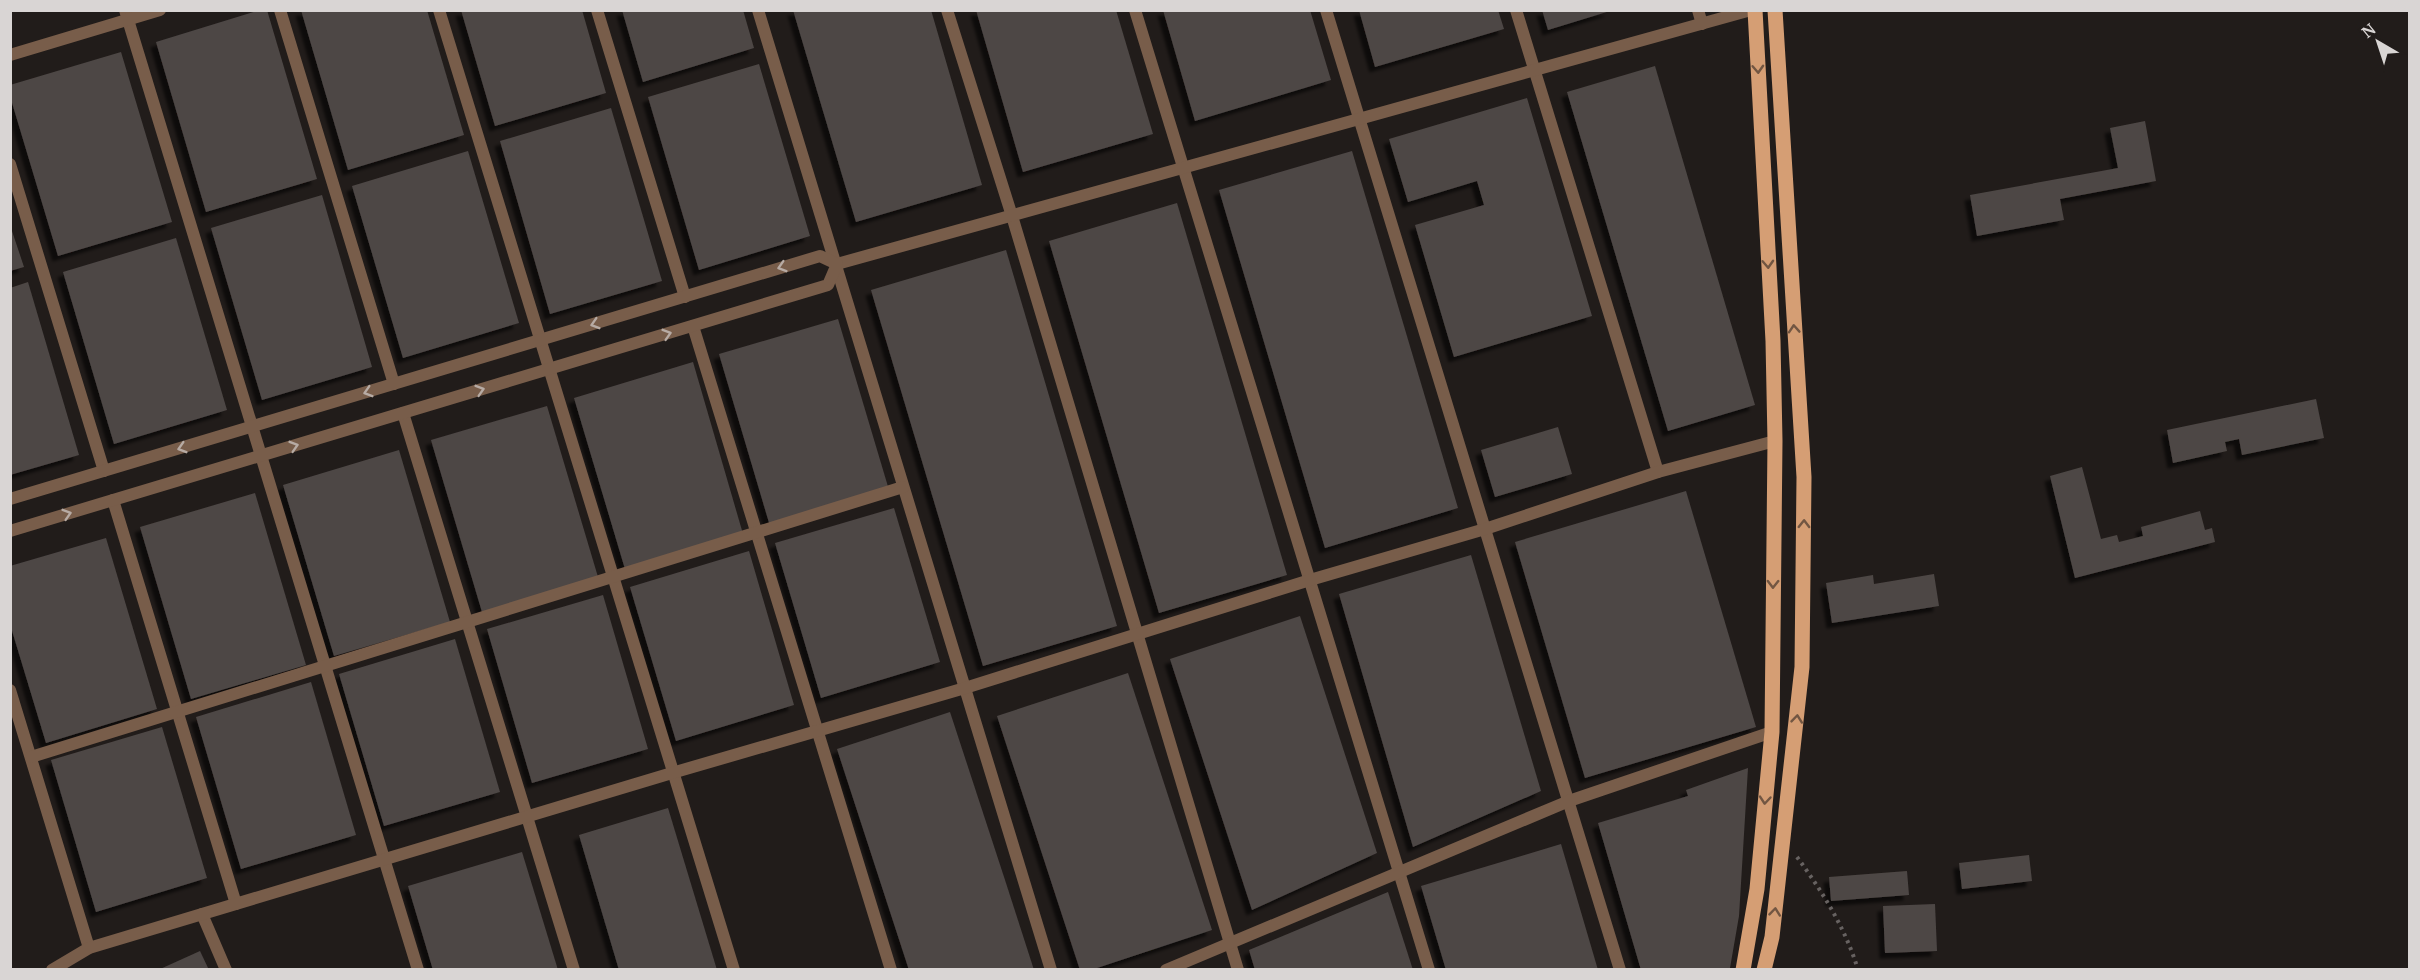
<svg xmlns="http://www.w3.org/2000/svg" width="2420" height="980" font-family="'PT Serif',serif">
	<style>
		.building { fill: #4d4745; filter: url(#shadow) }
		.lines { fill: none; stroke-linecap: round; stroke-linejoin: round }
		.path { stroke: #676261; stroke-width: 4; stroke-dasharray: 3 4.5; stroke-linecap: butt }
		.service { stroke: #785d4a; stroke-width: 12 }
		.tertiary { stroke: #785d4a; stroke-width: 12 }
		.primary { stroke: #d59e74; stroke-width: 15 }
		.oneway { stroke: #725642 }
		.oneway2 { stroke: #b7aba4 }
	</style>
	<defs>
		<filter id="shadow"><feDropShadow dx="-5.5" dy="5.5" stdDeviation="1.5" flood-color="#0009"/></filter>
	</defs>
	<rect width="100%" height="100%" fill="#211c1a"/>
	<g class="building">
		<path d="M260,10h7l50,169 -111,33 -50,-170z"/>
		<path d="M301,10h126l37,125 -116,35z"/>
		<path d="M461,10h121l24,83 -111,33z"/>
		<path d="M622,10h121l11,38 -111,34z"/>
		<path d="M793,10h138l51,175 -126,37z"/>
		<path d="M976,10h140l37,124 -130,38z"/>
		<path d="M1163,10h147l21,70 -136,41z"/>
		<path d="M1359,10h139l6,19 -129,38z"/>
		<path d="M1542,10h68v1l-62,19z"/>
		<path d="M121,52l51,170 -114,34 -48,-160v-11z"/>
		<path d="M759,64l51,172 -111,34 -51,-173z"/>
		<path d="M1655,66l100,339 -87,26 -101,-339z"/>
		<path d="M1527,98l65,218 -138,41 -39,-132 69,-20 -7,-24 -69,21 -19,-63z"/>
		<path d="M611,108l51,173 -112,33 -50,-173z"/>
		<path d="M2145,121l11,60 -96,18 4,21 -87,16 -7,-41 148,-27 -8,-40z"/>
		<path d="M468,151l51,172 -116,35 -51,-172z"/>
		<path d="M1352,151l106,357 -133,40 -106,-358z"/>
		<path d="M322,195l50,172 -110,33 -51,-172z"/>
		<path d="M1177,203l110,372 -128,38 -110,-372z"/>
		<path d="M10,225l14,42 -14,4z"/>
		<path d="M176,238l51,172 -113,34 -51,-172z"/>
		<path d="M1006,250l111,376 -134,40 -112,-376z"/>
		<path d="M28,282l51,173 -69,20v-187z"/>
		<path d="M838,319l51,171 -119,36 -51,-172z"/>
		<path d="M693,362l50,172 -118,35 -51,-171z"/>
		<path d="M2316,399l8,39 -82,17 -3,-16 -14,3 2,9 -54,12 -6,-33z"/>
		<path d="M547,406l51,171 -116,35 -51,-172z"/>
		<path d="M1558,427l14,47 -77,23 -14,-47z"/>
		<path d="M399,450l51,172 -116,34 -51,-171z"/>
		<path d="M2082,467l19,72 16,-4 2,7 24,-6 -2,-9 59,-16 5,19 7,-2 3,14 -140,36 -25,-102z"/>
		<path d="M1686,491l70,236 -171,51 -70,-236z"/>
		<path d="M255,493l51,172 -115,34 -51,-172z"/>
		<path d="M894,508l46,154 -119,36 -46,-155z"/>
		<path d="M106,538l51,171 -111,34 -36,-119v-58z"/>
		<path d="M749,551l45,154 -118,36 -46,-154z"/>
		<path d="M1471,555l70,236 -128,56 -74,-253z"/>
		<path d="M1934,574l5,32 -107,17 -6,-40 47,-8 1,9z"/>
		<path d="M603,595l45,154 -116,34 -45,-154z"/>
		<path d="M1300,616l77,237 -125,57 -82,-251z"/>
		<path d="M455,639l45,153 -116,34 -45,-152z"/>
		<path d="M1128,673l84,257 -121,40h-11l-83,-254z"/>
		<path d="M311,682l45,153 -115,34 -45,-152z"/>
		<path d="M950,712l55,168 29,90h-125l-72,-221z"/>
		<path d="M162,727l45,151 -111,34 -45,-152z"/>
		<path d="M1748,768l-9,148 -9,52 -89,2 -43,-147 90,-27 -2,-6z"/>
		<path d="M668,808l49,162h-98l-40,-135z"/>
		<path d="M1561,844l37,126h-152l-25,-84z"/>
		<path d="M522,852l36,118h-125l-25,-84z"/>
		<path d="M2029,855l3,26 -70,8 -3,-26z"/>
		<path d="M1907,871l2,24 -78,6 -2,-24z"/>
		<path d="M1388,892l25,78h-158l-6,-20z"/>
		<path d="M1935,904l2,47 -52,2 -2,-47z"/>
		<path d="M200,951l9,19h-51z"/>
	</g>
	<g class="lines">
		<path class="path" d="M1797,857c25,34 49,72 61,113"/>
		<g class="service">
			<path d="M125,10l293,960"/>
			<path d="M280,10l114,374"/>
			<path d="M439,10l295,960"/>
			<path d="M597,10l88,287"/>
			<path d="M758,10l293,960"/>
			<path d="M947,10l65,206 226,754"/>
			<path d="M1135,10l294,960"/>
			<path d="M1326,10l294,960"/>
			<path d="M1516,10l142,462"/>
			<path d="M1698,10l4,14"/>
			<path d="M10,164l94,307"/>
			<path d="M837,264l914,-254"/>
			<path d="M693,326l198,644"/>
			<path d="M403,413l171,557"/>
			<path d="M113,500l123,404"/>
			<path d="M10,690l79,258"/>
			<path d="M31,757l872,-270"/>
			<path d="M202,914l24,56"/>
			<path d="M52,970l37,-22 583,-175 293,-85 345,-108 175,-51 173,-57 117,-31"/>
			<path d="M1166,970l403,-169 203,-69"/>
		</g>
		<g class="tertiary">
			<path d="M10,55l150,-45"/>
			<path d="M10,499l810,-243 17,8 -9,21 -818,246"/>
		</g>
		<g class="primary">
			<path d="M1743,970l14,-81 15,-157 3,-291 -2,-100 -18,-331"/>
			<path d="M1764,970l8,-33 30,-270 2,-190 -29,-467"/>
		</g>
	</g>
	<defs><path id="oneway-chevron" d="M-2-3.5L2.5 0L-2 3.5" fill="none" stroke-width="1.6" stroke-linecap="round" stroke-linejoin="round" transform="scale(1.5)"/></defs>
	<g class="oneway">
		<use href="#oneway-chevron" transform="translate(1758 69) rotate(87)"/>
		<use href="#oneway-chevron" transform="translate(1768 264) rotate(87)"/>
		<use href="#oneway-chevron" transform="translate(1794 329) rotate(-94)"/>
		<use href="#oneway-chevron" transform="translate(1804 524) rotate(-89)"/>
		<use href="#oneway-chevron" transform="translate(1773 584) rotate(91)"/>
		<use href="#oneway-chevron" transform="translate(1797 719) rotate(-84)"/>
		<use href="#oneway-chevron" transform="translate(1765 800) rotate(95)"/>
		<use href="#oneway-chevron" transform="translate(1775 912) rotate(-84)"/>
	</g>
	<g class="oneway2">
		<use href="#oneway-chevron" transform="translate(782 267) rotate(163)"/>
		<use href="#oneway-chevron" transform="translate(595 324) rotate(163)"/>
		<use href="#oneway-chevron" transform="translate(667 334) rotate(-17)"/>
		<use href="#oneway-chevron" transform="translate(480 390) rotate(-17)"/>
		<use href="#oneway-chevron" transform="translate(368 392) rotate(163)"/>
		<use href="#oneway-chevron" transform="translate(294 446) rotate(-17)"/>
		<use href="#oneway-chevron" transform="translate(182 448) rotate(163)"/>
		<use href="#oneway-chevron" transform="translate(67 514) rotate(-17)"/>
	</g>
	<rect width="2420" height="980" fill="none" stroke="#d9d5d4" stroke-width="24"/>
	<g transform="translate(2378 42) rotate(321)" stroke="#211c1a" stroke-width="4.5" paint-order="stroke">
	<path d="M0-4.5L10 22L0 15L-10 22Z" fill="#d9d5d4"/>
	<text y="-9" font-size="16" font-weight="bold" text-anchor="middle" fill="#d9d5d4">N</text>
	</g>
</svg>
